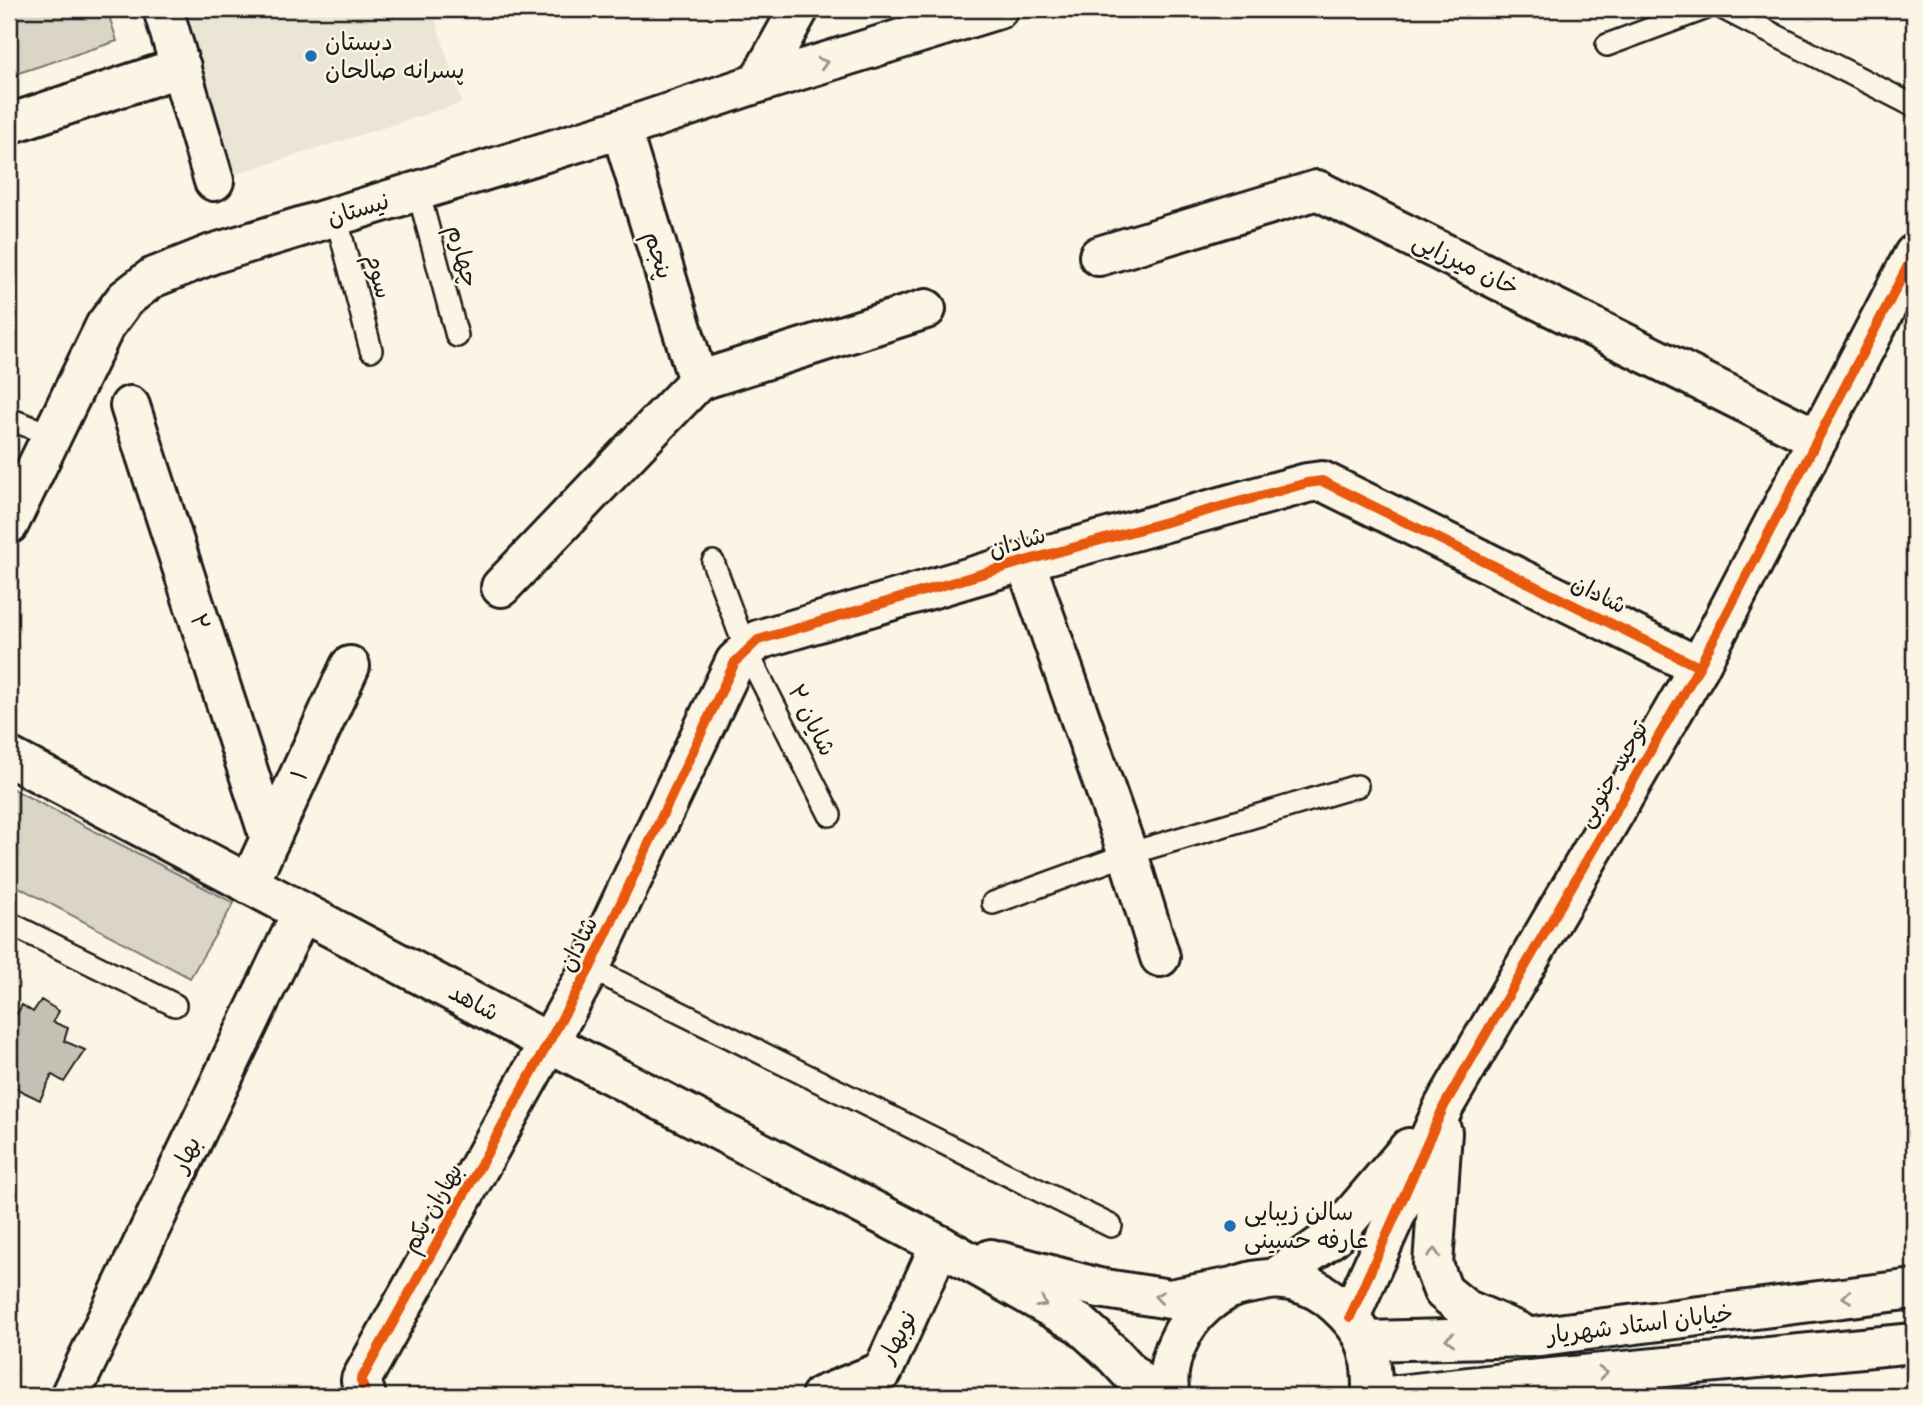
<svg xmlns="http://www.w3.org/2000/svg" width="1923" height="1405" font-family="Sriracha,'Playpen Sans Arabic',sans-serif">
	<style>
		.built { fill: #ebe5d6 }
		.green { fill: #dbd5c8; stroke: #7c7872; stroke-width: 2 }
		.building { fill: #c4c0b3; stroke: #1c1c1c; stroke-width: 2 }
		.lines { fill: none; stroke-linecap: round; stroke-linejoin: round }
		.lane-casing { stroke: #1c1c1c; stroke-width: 26 }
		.street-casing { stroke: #1c1c1c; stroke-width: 44 }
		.secondary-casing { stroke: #1c1c1c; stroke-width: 44 }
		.lane { stroke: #fcf5e5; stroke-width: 21 }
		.street { stroke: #fcf5e5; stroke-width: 38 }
		.secondary { stroke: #fcf5e5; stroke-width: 38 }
		.cycleway-casing { stroke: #fcf5e5; stroke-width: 15 }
		.cycleway { stroke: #e8590c; stroke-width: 10 }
		.oneway { stroke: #97938b }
		.poi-dot { fill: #1f6fb2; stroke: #fcf5e5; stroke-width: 2.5 }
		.labels { text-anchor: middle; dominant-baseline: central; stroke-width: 5; stroke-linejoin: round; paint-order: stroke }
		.poi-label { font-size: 24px; fill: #1c1c1c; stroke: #fcf5e5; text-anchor: start }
		.street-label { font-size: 24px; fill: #1c1c1c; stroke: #fcf5e5 }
	</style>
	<rect width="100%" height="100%" fill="#fcf5e5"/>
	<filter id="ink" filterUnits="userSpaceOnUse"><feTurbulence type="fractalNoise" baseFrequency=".0143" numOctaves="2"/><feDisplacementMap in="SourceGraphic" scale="14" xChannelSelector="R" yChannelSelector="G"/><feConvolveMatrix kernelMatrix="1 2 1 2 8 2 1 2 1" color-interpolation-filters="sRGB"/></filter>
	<g filter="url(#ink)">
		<path class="built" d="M161,9h271l30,94 -248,78z"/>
		<g class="green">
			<path d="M9,9h98l10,32 -108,35z"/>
			<path d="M9,787l225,116 -44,75 -181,-96z"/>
		</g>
		<path class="building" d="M41,1000l18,11 -6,11 15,6 -4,13 21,9 -21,32 -12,-7 -12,25 -31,-15v-79l8,8 5,-9 11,7z"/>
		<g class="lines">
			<defs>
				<g id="lane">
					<path d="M1724,9l190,97"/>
					<path d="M1607,45l97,-36"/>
					<path d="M418,191l39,145"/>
					<path d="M336,216l35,134"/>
					<path d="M9,419l43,16"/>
					<path d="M713,562l33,88 84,165"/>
					<path d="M993,903l135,-49 229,-68"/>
					<path d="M9,923l166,82"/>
					<path d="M590,968l521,258"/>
				</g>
				<g id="street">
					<path d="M163,9l51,172"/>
					<path d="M9,124l172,-57"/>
					<path d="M621,129l77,252"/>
					<path d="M1099,256l218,-66 501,249"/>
					<path d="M130,406l140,433"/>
					<path d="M1025,561l103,293 32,103"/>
					<path d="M501,587l197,-206 228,-72"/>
					<path d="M249,884l101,-218"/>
					<path d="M70,1396l232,-484"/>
					<path d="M366,1396l-5,-16 229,-412 145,-306 23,-22 267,-79 282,-78 15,-2 377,186"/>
					<path d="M821,1396l62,-25 57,-126"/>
				</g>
				<g id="secondary">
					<path d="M758,83l41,-74"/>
					<path d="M9,524l96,-198 20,-27 27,-21 60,-24 409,-125 137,-46 240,-74"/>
					<path d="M9,757l539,285 392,203 140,79 33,30 39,42"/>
					<path d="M1442,1132l-9,133 10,26 22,18 54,23"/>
					<path d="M991,1259l108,29 71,11 104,-20 60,-43 75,-88"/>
					<path d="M1350,1317l94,-211 255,-439 215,-413"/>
					<path d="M1365,1341l168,-4 381,-48"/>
					<path d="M1170,1396c-4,-17 0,-37 7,-52 27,-63 107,-88 160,-39 11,10 23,23 29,38 6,18 6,35 6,53"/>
					<path d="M1389,1396l142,-16 383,-37"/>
				</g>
			</defs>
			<use href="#lane" class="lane-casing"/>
			<use href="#street" class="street-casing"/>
			<use href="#secondary" class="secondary-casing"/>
			<use href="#lane" class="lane"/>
			<use href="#street" class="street"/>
			<use href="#secondary" class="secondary"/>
			<defs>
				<g id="cycleway">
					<path d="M1350,1317l94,-211 255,-439 215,-413"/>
					<path d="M366,1396l-5,-16 229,-412 145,-306 23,-22 267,-79 282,-78 15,-2 377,186"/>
				</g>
			</defs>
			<use href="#cycleway" class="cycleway-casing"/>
			<use href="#cycleway" class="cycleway"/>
		</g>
		<defs><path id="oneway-chevron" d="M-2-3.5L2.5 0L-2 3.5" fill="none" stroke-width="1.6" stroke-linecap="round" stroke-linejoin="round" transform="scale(1.75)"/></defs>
		<g class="oneway">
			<use href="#oneway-chevron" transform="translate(823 63) rotate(-17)"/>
			<use href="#oneway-chevron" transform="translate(1434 1253) rotate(-87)"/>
			<use href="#oneway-chevron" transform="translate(1159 1297) rotate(-172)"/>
			<use href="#oneway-chevron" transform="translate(1847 1297) rotate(173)"/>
			<use href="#oneway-chevron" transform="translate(1042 1303) rotate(29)"/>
			<use href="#oneway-chevron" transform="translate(1450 1339) rotate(179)"/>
			<use href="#oneway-chevron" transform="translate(1603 1373) rotate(-6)"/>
		</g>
	</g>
	<g class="poi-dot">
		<circle cx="311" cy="56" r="7"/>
		<circle cx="1230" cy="1226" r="7"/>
	</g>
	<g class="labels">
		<g class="poi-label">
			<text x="325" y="42">دبستان<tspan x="325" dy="28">پسرانه صالحان</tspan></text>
			<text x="1244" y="1212">سالن زیبایی<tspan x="1244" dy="28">عارفه حسینی</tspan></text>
		</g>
		<g class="street-label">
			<text transform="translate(358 209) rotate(-17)">نيستان</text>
			<text transform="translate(659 255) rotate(73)">پنجم</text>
			<text transform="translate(463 256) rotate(75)">چهارم</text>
			<text transform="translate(1466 264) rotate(26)">خان میرزایی</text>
			<text transform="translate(379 276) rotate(75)">سوم</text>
			<text transform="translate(1017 542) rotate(-16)">شادان</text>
			<text transform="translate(1599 594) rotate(27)">شادان</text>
			<text transform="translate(200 622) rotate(72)">۲</text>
			<text transform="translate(812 720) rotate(63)">شایان ۲</text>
			<text transform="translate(1612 774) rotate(-60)">توحید جنوبی</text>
			<text transform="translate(299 775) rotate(-65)">۱</text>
			<text transform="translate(578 944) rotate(-63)">شادان</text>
			<text transform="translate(474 1002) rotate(28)">شاهد</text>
			<text transform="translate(186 1154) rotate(-64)">بهار</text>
			<text transform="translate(432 1208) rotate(-61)">بهاران یکم</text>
			<text transform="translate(1640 1324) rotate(-7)">خیابان استاد شهریار</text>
			<text transform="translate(897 1337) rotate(-63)">نوبهار</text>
		</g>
	</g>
	<rect width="1923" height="1405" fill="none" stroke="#fcf5e5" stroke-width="35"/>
	<rect x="18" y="18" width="1888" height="1370" fill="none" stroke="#1c1c1c" stroke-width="2.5" filter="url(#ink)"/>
</svg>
